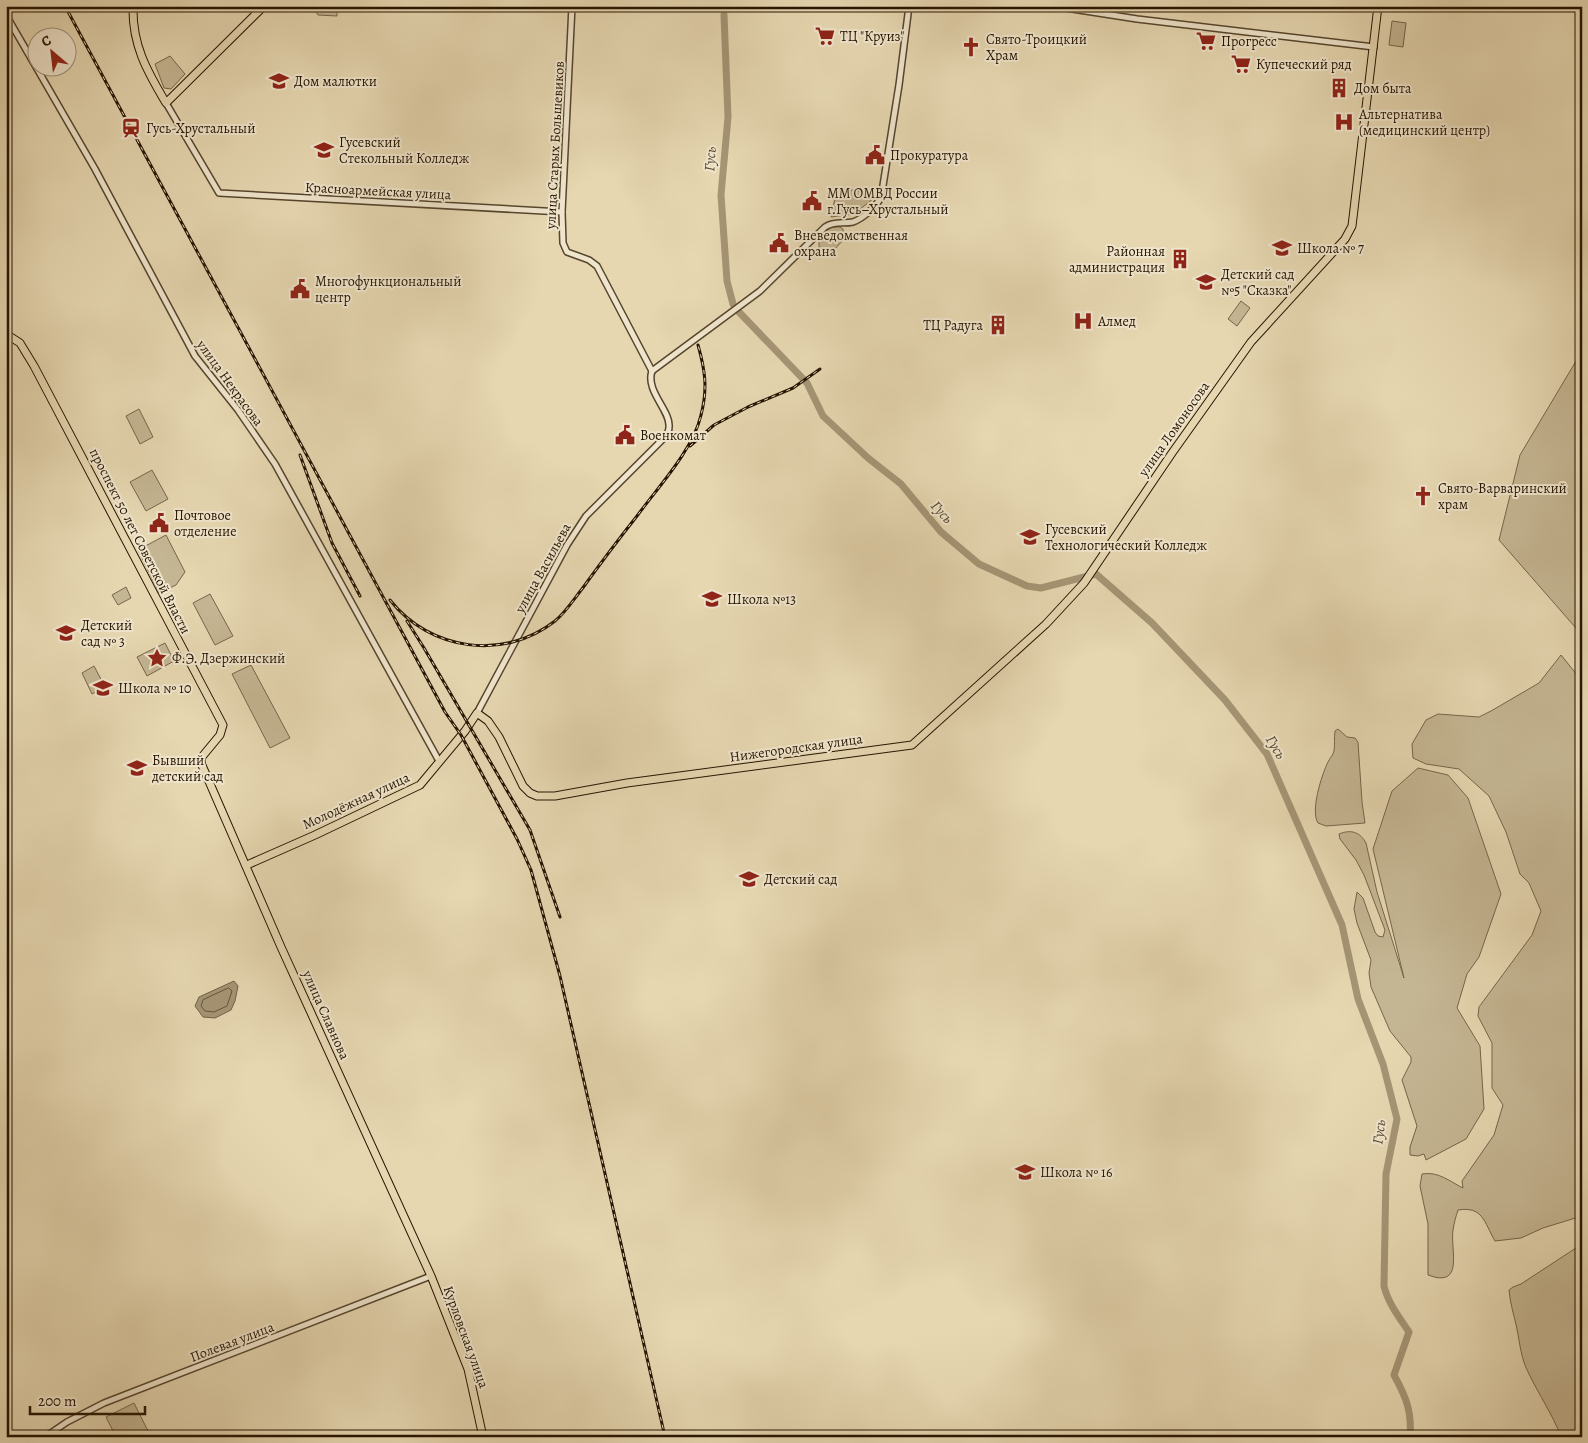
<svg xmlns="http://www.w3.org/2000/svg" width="1588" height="1443" font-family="Alegreya,serif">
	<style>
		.green { fill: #c5b693; stroke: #76654a }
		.water { fill: #a59575; stroke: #726147 }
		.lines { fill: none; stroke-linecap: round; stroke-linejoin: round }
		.shore { stroke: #66543b; stroke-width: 1 }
		.river { stroke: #a59575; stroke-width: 7 }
		.minor-casing { stroke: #56452d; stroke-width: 8 }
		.major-casing { stroke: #261401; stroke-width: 9 }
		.minor { stroke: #efe5cc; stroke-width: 5 }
		.major { stroke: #e6d7b1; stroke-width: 7 }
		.rail-casing { stroke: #261401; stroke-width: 3 }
		.rail { stroke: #efe5cc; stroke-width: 1; stroke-dasharray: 4; stroke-linecap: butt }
		.labels { text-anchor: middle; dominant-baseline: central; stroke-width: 4; stroke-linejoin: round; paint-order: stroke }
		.poi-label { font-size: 14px; fill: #261401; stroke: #efe5cc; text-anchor: start }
		.street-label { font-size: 14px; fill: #261401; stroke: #efe5cc }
		.water-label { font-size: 15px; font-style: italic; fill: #59482f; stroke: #efe5cc }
	</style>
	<rect width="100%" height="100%" fill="#e6d7b1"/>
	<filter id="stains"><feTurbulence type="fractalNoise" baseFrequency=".004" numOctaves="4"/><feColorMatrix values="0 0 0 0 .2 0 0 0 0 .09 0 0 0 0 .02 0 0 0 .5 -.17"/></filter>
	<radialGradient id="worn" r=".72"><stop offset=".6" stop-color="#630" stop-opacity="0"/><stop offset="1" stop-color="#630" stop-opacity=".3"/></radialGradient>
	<g class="green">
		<path d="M315,6h22v10l-19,-1 -3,-4z"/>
		<path d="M1392,21l14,2 -3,24 -14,-2z"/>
		<path d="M170,56l15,18 -14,15 -7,-1 -9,-24z"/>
		<path d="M837,188l42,6 -25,20 -23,3z"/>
		<path d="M832,227h8l3,2 1,10 -10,11 -7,2 -8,-4v-12z"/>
		<path d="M1241,301l9,7 -13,18 -9,-7z"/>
		<path d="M1582,351v284l-83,-95 21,-85z"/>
		<path d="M139,409l14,28 -13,7 -14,-28z"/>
		<path d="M152,470l16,29 -22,12 -16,-29z"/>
		<path d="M166,535l19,37 -9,13 -17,8 -21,-43z"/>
		<path d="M126,587l5,11 -13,7 -6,-10z"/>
		<path d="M210,594l23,42 -18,9 -22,-42z"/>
		<path d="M165,643l9,18 -27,15 -10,-19z"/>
		<path d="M1561,655l21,26v535l-39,12 -22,10 -26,3c-11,-19 -12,-35 -37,-31 -2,6 -4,13 -5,20 -3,19 12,59 -25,45v-51l-8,-38 2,-12c16,-3 27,7 41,14l-1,-7 32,-46 9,-30 -11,-17v-45l-14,-27 1,-9 53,-72 9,-24 -12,-28 -9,-9 -14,-42 -17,-36 -30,-27 -33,-5 -13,-6 -1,-14 14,-24 12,-6 41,3 12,-6 48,-28z"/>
		<path d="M251,665l39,73 -20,10 -38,-74z"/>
		<path d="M94,666l11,21 -13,7 -10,-21z"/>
		<path d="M1338,729l9,8 8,1 3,4 4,60 3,21 -39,3 -8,-3c-8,-12 4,-49 10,-61 2,-4 5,-7 6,-11 1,-6 0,-13 1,-20z"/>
		<path d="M1418,768l30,7 20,23 33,96 -22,63 -12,17 -10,34 23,38 4,63 -18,30 -40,21 -2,-6 -6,2 -8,-1v-8l7,-21 -15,-46 9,-18v-5l-21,-26 -19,-44 -2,-14 2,-13 -14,-37 -3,-14 3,-17 6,6 12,34 3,4 5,1 2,-7 -21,-55 -8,-15 -16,-21 -1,-5c12,-5 21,-2 27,9l11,49 27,86 -31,-129 19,-58z"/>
		<path d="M1582,1244v193h-21c-8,-22 -22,-42 -32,-63 -8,-15 -9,-30 -12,-45 -3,-14 -7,-26 -8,-39l4,-3 8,-3z"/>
		<path d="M134,1403l17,34h-35l-10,-20z"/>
	</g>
	<path class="water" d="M234,981l4,5 -3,15 -4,9 -16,8 -12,-1 -8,-11 4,-9z"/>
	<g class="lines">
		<path class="shore" d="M229,988l3,3 -5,15 -13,6 -9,-1 -4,-5 2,-6z"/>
		<g class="river">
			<path d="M724,15l4,102 -7,78 6,86 6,23"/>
			<path d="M739,312l68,71 16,33 45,42 33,26 40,48 38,32 48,22 14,2 55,-14 56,49 73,77 42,54 75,171 16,74 25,65 14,55 -11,55 -2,112c4,17 15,31 25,46l-15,43c12,22 18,36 16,62"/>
		</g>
		<defs>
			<g id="minor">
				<path d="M572,6l-10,206 1,31 4,9 22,8 8,6 55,105"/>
				<path d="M1053,6l84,13 237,28"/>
				<path d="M6,15l89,154 100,187 43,54 37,54 164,297"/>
				<path d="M166,103l53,90 343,19"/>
				<path d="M652,371l108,-80 65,-64c9,-6 18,-3 28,-5 11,-4 22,-15 28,-24l18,-113 10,-79"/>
				<path d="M477,713l90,-168 19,-29 78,-78c3,-3 5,-7 5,-11 2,-16 -24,-36 -17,-56"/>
				<path d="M45,1437l22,-15 37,-19 327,-127"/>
			</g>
			<g id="major">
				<path d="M133,6c-1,39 14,65 33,97l98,-97"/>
				<path d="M6,334l14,9 14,23 189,359 -3,10 -19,23v5l80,184 150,329 37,93 15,68"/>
				<path d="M247,865l68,-30 105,-50 45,-54 12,-18 11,8 11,16 24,49 7,7 7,3h18l72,-13 285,-38 134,-121 38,-41 88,-130 79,-111 94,-103 7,-13 26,-220"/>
			</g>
		</defs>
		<use href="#minor" class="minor-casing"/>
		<use href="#major" class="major-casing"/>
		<use href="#minor" class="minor"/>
		<use href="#major" class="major"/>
		<defs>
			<g id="rail">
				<path d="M65,6l380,706 16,23 56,104 14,31 29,106 105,461"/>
				<path d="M690,446l24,-21 34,-18 45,-19 27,-19"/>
				<path d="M300,455l32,88 28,53"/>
				<path d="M390,600c40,51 114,61 165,21 11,-9 19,-22 27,-32 18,-25 36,-49 55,-73 21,-29 56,-66 64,-101 7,-27 4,-45 -3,-70"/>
				<path d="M407,621l17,27 106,182 30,87"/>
			</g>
		</defs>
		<use href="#rail" class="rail-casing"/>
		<use href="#rail" class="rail"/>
	</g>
	<defs>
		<symbol id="supermarket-bare" viewBox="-9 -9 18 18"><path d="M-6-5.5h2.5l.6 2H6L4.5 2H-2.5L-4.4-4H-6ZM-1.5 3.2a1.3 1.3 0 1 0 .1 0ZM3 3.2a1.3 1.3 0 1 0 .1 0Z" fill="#8f2418" stroke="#efe5cc" stroke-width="2.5" paint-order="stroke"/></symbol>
		<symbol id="church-bare" viewBox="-9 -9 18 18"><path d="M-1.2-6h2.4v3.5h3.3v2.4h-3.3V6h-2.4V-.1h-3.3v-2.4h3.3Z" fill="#8f2418" stroke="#efe5cc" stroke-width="2.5" paint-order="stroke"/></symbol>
		<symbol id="school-bare" viewBox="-9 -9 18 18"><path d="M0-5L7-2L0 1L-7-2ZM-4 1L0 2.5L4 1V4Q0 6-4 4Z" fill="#8f2418" stroke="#efe5cc" stroke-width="2.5" paint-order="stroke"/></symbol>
		<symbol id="building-bare" viewBox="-9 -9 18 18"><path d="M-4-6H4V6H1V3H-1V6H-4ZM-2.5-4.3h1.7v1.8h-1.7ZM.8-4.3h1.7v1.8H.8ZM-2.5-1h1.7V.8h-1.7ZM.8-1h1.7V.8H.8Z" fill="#8f2418" stroke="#efe5cc" stroke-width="2.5" paint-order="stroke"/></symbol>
		<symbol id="hospital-bare" viewBox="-9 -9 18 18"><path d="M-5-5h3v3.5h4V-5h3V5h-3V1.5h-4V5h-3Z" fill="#8f2418" stroke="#efe5cc" stroke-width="2.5" paint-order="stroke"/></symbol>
		<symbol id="station-bare" viewBox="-9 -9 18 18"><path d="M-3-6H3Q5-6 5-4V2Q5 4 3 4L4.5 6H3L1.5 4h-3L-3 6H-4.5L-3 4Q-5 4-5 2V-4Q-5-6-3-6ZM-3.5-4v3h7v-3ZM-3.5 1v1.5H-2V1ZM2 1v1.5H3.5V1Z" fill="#8f2418" stroke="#efe5cc" stroke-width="2.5" paint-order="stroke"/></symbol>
		<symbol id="university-bare" viewBox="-9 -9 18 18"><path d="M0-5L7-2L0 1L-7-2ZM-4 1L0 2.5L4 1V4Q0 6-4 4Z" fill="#8f2418" stroke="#efe5cc" stroke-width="2.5" paint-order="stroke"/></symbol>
		<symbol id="civic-bare" viewBox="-9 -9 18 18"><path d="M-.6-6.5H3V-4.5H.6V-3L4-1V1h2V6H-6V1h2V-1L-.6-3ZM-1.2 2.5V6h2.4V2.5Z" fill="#8f2418" stroke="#efe5cc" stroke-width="2.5" paint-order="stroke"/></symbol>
		<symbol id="sight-bare" viewBox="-9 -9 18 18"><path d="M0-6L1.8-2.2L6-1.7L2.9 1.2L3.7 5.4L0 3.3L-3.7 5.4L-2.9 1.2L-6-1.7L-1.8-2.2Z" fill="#8f2418" stroke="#efe5cc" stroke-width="2.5" paint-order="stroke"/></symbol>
	</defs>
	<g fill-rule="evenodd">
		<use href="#supermarket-bare" x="811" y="22" width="28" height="28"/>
		<use href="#supermarket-bare" x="1192" y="27" width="28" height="28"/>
		<use href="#church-bare" x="957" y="33" width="28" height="28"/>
		<use href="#supermarket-bare" x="1227" y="50" width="28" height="28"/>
		<use href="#school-bare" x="265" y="67" width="28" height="28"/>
		<use href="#building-bare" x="1325" y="74" width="28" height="28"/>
		<use href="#hospital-bare" x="1330" y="108" width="28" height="28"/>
		<use href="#station-bare" x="117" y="114" width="28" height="28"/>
		<use href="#university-bare" x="310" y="136" width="28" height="28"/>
		<use href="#civic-bare" x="861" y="141" width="28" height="28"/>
		<use href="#civic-bare" x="798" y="187" width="28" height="28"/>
		<use href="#civic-bare" x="765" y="229" width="28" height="28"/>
		<use href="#school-bare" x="1268" y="234" width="28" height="28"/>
		<use href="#building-bare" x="1166" y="245" width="28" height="28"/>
		<use href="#school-bare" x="1192" y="268" width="28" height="28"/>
		<use href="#civic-bare" x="286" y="275" width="28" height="28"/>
		<use href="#hospital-bare" x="1069" y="307" width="28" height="28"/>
		<use href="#building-bare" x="984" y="311" width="28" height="28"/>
		<use href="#civic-bare" x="611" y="421" width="28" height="28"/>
		<use href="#church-bare" x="1409" y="482" width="28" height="28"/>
		<use href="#civic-bare" x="145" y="509" width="28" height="28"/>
		<use href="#university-bare" x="1016" y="523" width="28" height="28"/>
		<use href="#school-bare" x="698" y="585" width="28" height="28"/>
		<use href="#school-bare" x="52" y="619" width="28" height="28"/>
		<use href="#sight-bare" x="143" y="644" width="28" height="28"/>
		<use href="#school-bare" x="89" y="674" width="28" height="28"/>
		<use href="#school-bare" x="123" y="754" width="28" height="28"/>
		<use href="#school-bare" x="735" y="865" width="28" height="28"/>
		<use href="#school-bare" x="1011" y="1158" width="28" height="28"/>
	</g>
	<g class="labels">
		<g class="poi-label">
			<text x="840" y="36">ТЦ "Круиз"</text>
			<text x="986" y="39">Свято-Троицкий<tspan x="986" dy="16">Храм</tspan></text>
			<text x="1221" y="41">Прогресс</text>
			<text x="1256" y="64">Купеческий ряд</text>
			<text x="294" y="81">Дом малютки</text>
			<text x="1354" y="88">Дом быта</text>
			<text x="1359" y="114">Альтернатива<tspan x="1359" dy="16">(медицинский центр)</tspan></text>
			<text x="146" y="128">Гусь-Хрустальный</text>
			<text x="339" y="142">Гусевский<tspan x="339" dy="16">Стекольный Колледж</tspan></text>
			<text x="890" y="155">Прокуратура</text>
			<text x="827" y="193">ММ ОМВД России<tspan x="827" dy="16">г.Гусь–Хрустальный</tspan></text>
			<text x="794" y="235">Вневедомственная<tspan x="794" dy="16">охрана</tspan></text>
			<text x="1297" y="248">Школа № 7</text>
			<text x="1165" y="251" text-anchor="end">Районная<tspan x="1165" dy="16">администрация</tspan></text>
			<text x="1221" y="274">Детский сад<tspan x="1221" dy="16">№5 "Сказка"</tspan></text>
			<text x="315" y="281">Многофункциональный<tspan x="315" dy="16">центр</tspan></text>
			<text x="1098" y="321">Алмед</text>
			<text x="983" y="325" text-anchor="end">ТЦ Радуга</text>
			<text x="640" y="435">Военкомат</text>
			<text x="1438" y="488">Свято-Варваринский<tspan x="1438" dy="16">храм</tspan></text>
			<text x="174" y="515">Почтовое<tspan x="174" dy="16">отделение</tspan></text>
			<text x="1045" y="529">Гусевский<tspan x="1045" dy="16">Технологический Колледж</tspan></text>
			<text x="727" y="599">Школа №13</text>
			<text x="81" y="625">Детский<tspan x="81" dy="16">сад № 3</tspan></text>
			<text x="172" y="658">Ф.Э. Дзержинский</text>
			<text x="118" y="688">Школа № 10</text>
			<text x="152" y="760">Бывший<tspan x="152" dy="16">детский сад</tspan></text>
			<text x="764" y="879">Детский сад</text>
			<text x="1040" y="1172">Школа № 16</text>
		</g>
		<g class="street-label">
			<text transform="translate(555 145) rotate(-87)">улица Старых Большевиков</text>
			<text transform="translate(378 191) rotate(3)">Красноармейская улица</text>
			<text transform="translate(230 383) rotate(54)">улица Некрасова</text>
			<text transform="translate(1174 429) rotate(-55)">улица Ломоносова</text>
			<text transform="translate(140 541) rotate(63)">проспект 50 лет Советской Власти</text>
			<text transform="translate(543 568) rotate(-61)">улица Васильева</text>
			<text transform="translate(796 748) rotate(-8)">Нижегородская улица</text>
			<text transform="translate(356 801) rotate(-25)">Молодёжная улица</text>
			<text transform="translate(326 1015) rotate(66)">улица Славнова</text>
			<text transform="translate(466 1337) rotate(70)">Курловская улица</text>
			<text transform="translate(232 1342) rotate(-21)">Полевая улица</text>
		</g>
		<g class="water-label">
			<text transform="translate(710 159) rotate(-86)">Гусь</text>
			<text transform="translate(942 512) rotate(48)">Гусь</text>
			<text transform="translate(1276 747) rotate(59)">Гусь</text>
			<text transform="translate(1379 1132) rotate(-82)">Гусь</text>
		</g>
	</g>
	<rect width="1588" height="1443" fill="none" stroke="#e6d7b1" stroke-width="25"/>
	<rect x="8" y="8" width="1573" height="1428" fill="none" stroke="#261401" stroke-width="2.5"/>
	<rect x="12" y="12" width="1563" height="1418" fill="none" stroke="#261401"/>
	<g transform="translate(52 52) rotate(332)"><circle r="24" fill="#efe5cc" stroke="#9f917b"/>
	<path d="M0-4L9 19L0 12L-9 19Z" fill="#8f2418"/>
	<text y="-8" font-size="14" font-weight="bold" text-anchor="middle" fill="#261401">С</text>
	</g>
	<path d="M30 1406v8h115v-8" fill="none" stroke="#261401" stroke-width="2.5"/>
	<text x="38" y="1406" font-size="15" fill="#261401" stroke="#efe5cc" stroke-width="4" paint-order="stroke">200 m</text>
	<rect width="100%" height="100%" filter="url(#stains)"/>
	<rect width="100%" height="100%" fill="url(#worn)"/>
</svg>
